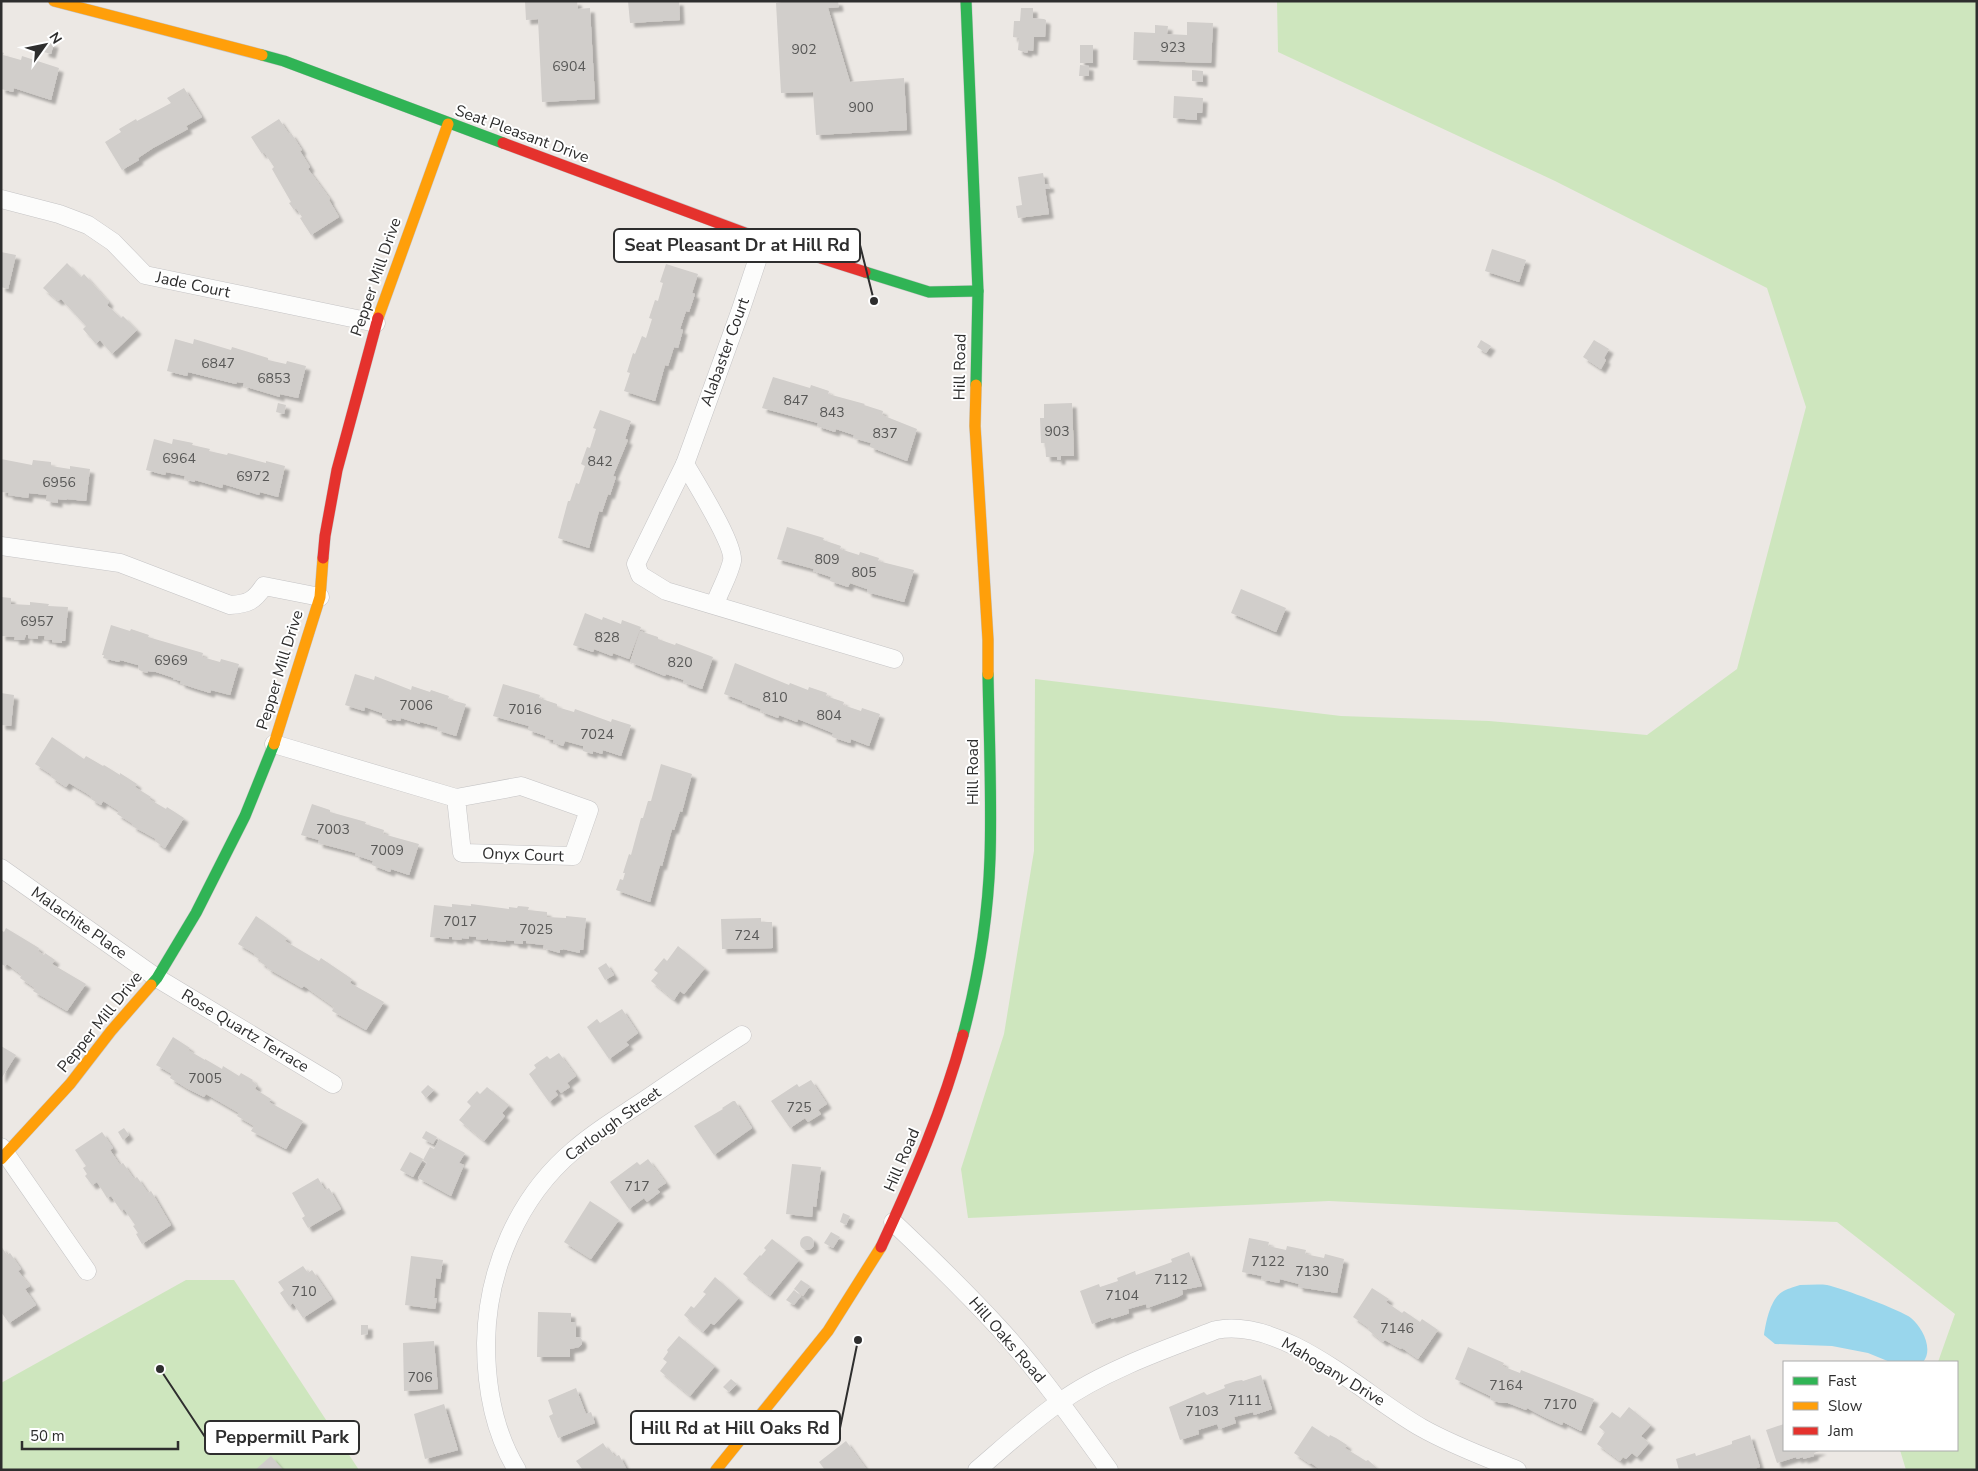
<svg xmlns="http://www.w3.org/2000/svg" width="1978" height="1471" font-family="'Nunito Sans',sans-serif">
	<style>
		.green { fill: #cee6be }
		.water { fill: #99d6ec }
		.building { fill: #d1cecb; filter: url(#shadow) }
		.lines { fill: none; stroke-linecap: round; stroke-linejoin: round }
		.street-casing { stroke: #c5c4c5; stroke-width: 19 }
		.fast-casing { stroke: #c5c4c5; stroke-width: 12 }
		.slow-casing { stroke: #c5c4c5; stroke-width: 12 }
		.jam-casing { stroke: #c5c4c5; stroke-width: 12 }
		.street { stroke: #fcfcfb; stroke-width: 18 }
		.fast { stroke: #30b455; stroke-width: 11 }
		.slow { stroke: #ff9f0a; stroke-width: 11 }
		.jam { stroke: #e5322d; stroke-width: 11 }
		.labels { text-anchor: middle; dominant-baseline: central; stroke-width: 4; stroke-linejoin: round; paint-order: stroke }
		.number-label { font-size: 14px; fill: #585857 }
		.street-label { font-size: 16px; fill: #2e2e2e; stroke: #fff }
		.leader { fill: none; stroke: #2e2e2e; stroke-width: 2 }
		.callout-dot { fill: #2e2e2e; stroke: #fff; stroke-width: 2 }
		.callout { fill: #fff; stroke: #2e2e2e; stroke-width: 2 }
		.callout-label { font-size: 18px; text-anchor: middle; font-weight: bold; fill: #2e2e2e }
	</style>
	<defs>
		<filter id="shadow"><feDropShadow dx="4.5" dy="4.5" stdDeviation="1" flood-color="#0004"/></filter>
	</defs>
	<rect width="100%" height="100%" fill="#ece8e4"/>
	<g class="green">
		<path d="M1277,1h700v1469h-71l-6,-20h57v-88h-19l17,-48 -118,-92 -212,-7 -296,-14 -361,17 -7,-49 43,-135 30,-183 1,-172 306,37 148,5 158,14 90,-66 69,-262 -39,-119 -212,-107 -277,-129z"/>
		<path d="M186,1280h48l125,190h-358v-87z"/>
	</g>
	<path class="water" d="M1800,1285c9,0 19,-1 27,0 14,3 74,25 84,33 11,9 23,31 12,44h-33l-22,-9 -36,-7 -57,-2 -11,-9c2,-13 6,-35 18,-43 4,-3 12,-5 18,-7z"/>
	<g class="building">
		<path d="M525,1h52l1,8 12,-1 5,91 -53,3 -4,-83 -12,1z"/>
		<path d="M628,1h51l1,19 -50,3z"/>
		<path d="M787,1h51l1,6 -11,1 22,74 54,-4 3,52 -91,5 -3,-43 -32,1 -5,-90z"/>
		<path d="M1021,8h12v10l11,1 2,1 -1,17h-11l-1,14 -5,-1 -1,3 -9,-3 1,-12 -6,-1 1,-16h6z"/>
		<path d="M1187,22l26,1 -2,40 -78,-3 1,-28 21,1v-8l13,1 -1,8 20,1z"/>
		<path d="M46,42l8,1 -3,11 -7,-2z"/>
		<rect x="1080" y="45" width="13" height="18"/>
		<path d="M1,52l3,1 -1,2 18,5 1,-4 37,12 -8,32 -37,-12 -1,4 -12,-3z"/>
		<path d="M1080,65l9,1v10h-10z"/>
		<path d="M1192,70l11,1v11l-11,-1z"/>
		<path d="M184,88l18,29 -16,9 2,3 -35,19 -15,10 1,2 -17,10 -17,-28 16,-10 -2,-3 17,-10 1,2 34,-18 -4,-5z"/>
		<path d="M1174,96l29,2 -1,15h-5v7l-24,-2z"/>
		<path d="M279,119l10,15 2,-1 11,17 -2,1 10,16 -2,2 22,30 -1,1 10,17 -28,18 -11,-17 2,-1 -6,-9 -2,2 -5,-7 2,-1 -19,-33 2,-2 -10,-15 -2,2 -11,-17z"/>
		<path d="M1043,173l2,11h4l1,4 -5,1 4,25 -31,4 -2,-12 6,-1 -4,-28z"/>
		<path d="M1492,249l34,11 -7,22 -34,-11z"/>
		<path d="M1,252l15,3 -8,34 -7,-2z"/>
		<path d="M67,263l14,14 3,-3 25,28 -2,3 14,13 2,-2 14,14 -25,24 -12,-14 -4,4 -13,-15 3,-3 -25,-27 -3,2 -15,-13z"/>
		<path d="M666,264l32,10 -6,19 3,1 -6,18 -3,-1 -6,18 3,1 -5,18 -4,-1 -6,19 -3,-1 -10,36 -31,-10 6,-18 -3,-1 6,-19 2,1 7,-18 4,2 6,-19 -3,-1 6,-18 3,1 5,-18 -3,-1z"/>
		<path d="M175,339l18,5 1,-5 37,11 1,-3 36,11v2l18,4 1,-3 19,5 -8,32 -18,-4v3l-37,-11 1,-3 -7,-1 -1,2 -48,-12 -1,4 -20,-5z"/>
		<path d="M1481,340l10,6 -5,7 -9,-6z"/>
		<path d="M1594,340l15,9 -5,9 2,2 -5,9 -18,-12z"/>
		<path d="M773,377l37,11 1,-3 18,6 -1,3 37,10 -1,1 19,6 -1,4 35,14 -10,32 -37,-14 1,-4 -18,-5 1,-3 -18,-6 -1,3 -18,-6 1,-3 -56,-15z"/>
		<path d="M278,403l8,2 -2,9 -8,-2z"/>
		<path d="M1072,403l2,53h-13v4h-4v-3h-11l-1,-14h-4l-1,-25h4v-14z"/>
		<path d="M600,410l31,11 -6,18 3,1 -15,36 3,1 -6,18 -2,-1 -6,18 -3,-1 -10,37 -31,-10 10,-37h2l6,-18 3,1 6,-18 -4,-2 6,-17 3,1 6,-19 -3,-1z"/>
		<path d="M154,439l18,5 1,-5 20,4 -1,2 18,4 -1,2 18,4 1,-2 38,10v-2l19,5 -7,31 -18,-5 -1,3 -36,-11 -1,4 -27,-8v2l-11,-3 1,-3 -19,-4 -1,3 -19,-5z"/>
		<path d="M1,459l31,6 1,-5 18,2v4l19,3v-3l20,3 -4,32 -19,-2 -1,1 -8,-1v4l-12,-2 1,-6 -18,-2 -1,5 -20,-3 1,-2 -8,-1z"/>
		<path d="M787,527l37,11 -1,2 18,6 -1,3 19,6 1,-3 19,6 -1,3 36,9 -10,32 -37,-10v-3l-17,-6 -2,4 -18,-6 1,-4 -18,-6 1,-2 -37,-10z"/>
		<path d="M1241,589l45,19 -10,24 -45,-19z"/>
		<path d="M1,597l10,1v6l19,1v-3l19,2 -1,2 20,1 -3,34h-3v2l-10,-1v-2l-8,-1 1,-3h-7v3l-10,-1v-3h-2l-2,5h-10l1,-3 -14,-1z"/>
		<path d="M585,613l17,7 1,-3 18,7 1,-4 19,7 -12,32 -16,-6 -1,3 -18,-7 -1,3 -20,-7z"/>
		<path d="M111,625l19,6 1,-2 18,6 -1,2 55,16 -1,4 18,5 1,-3 18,5 -9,31 -19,-5 -1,3 -19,-6 -11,-4 1,-2 -8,-2 1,-1 -18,-6 -8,-1 -1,2 -8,-3 -1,-5 -18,-5 -1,2 -16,-4 1,-3h-2z"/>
		<path d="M640,631l18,6v2l17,6 1,-2 37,14 -11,32 -19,-7 1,-2 -18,-6 -1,2 -35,-14z"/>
		<path d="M735,663l54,22 1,-2 18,7 1,-3 18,6 -1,3 18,6 -1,3 18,6 1,-3 18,6 -11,32 -18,-7 -1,4 -18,-6 1,-4 -35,-14 -1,3 -18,-7 -1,3 -18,-7 1,-2 -19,-7 1,-1 -19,-7z"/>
		<path d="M355,674l19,6 1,-4 36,14 1,-4 18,6 1,-2 18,6 -1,3 18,5 -10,32 -19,-6 1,-3 -18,-5v2l-19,-6 -1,3 -8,-2 -1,2 -9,-3v-5l-17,-6 -1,4 -19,-6z"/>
		<path d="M503,684l37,11 -1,3 18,6v3l17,5 1,-3 36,13 1,-3 19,6 -10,31 -18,-6 -1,4 -9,-3v3l-10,-3v-5l-18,-5 -2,5 -10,-4 1,-2 -9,-2 1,-2 -18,-6 1,-4 -36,-10z"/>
		<path d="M1,693l13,2 -3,31 -10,-1z"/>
		<path d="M52,737l32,22 2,-3 17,10 1,-1 16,10v-2l17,11 -2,3 16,10 -2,2 17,10 1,-2 17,11 -19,30 -10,-7 1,-2 -24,-13 1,-2 -16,-10 2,-3 -16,-10 -2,4 -10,-6 1,-2 -6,-4 -17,-10 -3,4 -15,-10 1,-2 -17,-11z"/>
		<path d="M661,764l31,10 -10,38 -2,-1 -6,19 -2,-1 -10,37 -2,-1 -10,37 -34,-12 4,-11 3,1 2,-7h-2l6,-19 2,1 10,-37h2l5,-17h3z"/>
		<path d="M312,804l18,6v2l36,10 -1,2 19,6 -1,4 36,10 -10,31 -18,-6 -1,3 -18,-7 1,-4 -18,-6 1,-2 -38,-10 1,-3 -18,-5z"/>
		<path d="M452,904l19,2v-2l38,5v-2l8,1 1,-2 11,1 -1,3 19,2v5l19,1v-2l20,2 -3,32h-3v3l-17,-4v1h-3v3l-17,-5 1,-3 -18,-2v-2h-3v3l-9,-1v-2l-8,-1v2l-18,-2v-2l-2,2 -10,-1v-2l-7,-1v3l-7,-1 -1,2 -9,-1v-2h-3v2l-19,-2 4,-32 18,2z"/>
		<path d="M256,916l31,22 -2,3 34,20 2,-3 31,21 -2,4 34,19 -18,28 -34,-19 2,-4 -30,-21 -2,2 -35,-20 1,-1 -8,-5 1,-2 -7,-4 1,-2 -17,-10z"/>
		<path d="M761,918v4h11l1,26 -51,1 -1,-30z"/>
		<path d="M6,928l33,20 -1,3 6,4 1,-2 10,7 -3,4 34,20 -19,27 -34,-20 2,-3 -15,-10 2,-3 -15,-11 -2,2 -4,-2v-34l3,2z"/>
		<path d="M678,946l27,22 -21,26 -4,-3 -6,9 -23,-19 7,-8 -4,-3 10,-12 3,3z"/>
		<path d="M606,963l8,12 -9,5 -7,-12z"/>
		<path d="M622,1009l16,24 -12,9 3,3 -20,14 -22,-32 10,-8 3,4z"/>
		<path d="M173,1037l17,11 -2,2 17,10v-1l17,10 1,-3 16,10 2,-3 12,7 -1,1 5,4 -2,4 16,10 -2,3 34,19 -17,28 -35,-18 3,-5 -17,-10 2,-3 -33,-19 -2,3 -16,-8 -18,-11 2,-4 -16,-9z"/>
		<path d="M1,1046l15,9 -15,24z"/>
		<path d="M559,1053l17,23 -9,7 3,4 -9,6 -3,-4 -3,2 3,4 -9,7 -20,-28 7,-6 -2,-3 13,-9 3,3z"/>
		<path d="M811,1080l16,24 -9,6 3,4 -13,8 -3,-4 -15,10 -19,-27 26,-17 2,3z"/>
		<path d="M428,1085l6,5 -8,8 -5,-6z"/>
		<path d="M487,1087l22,18 -7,8 3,3 -21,25 -25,-21 12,-14 -4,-4 10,-11 3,3z"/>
		<path d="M733,1101h2l17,27 -38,27 -20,-29 29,-17 -1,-1z"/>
		<path d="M124,1128l5,7 -6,5 -5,-8z"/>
		<path d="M426,1131l11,6 -4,7 -11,-6z"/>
		<path d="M102,1132l11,16 -3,2 10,15 3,-2 11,16 3,-2 11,16 3,-2 20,34 -29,19 -6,-10 2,-1 -5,-7 2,-1 -11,-16 -3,2 -10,-15 -4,2 -10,-16 -5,3 -7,-9 2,-2 -4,-6 3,-2 -11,-16z"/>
		<path d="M439,1139l26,14 -6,10 5,2 -13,31 -33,-18 9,-15 -4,-3 7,-13 4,2z"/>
		<path d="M410,1152l13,7 -10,18 -13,-7z"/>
		<path d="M648,1159l18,24 -9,6 3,3 -13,10 -3,-4 -15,11 -19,-27 27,-20 3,3z"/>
		<path d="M792,1164l29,3 -5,40 -3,-1 -1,11 -26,-3z"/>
		<path d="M318,1178l7,12 4,-2 12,21 -33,19 -6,-10 3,-2 -13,-23z"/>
		<path d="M590,1201l29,19 -28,39 -27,-17z"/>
		<path d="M843,1213l7,3 -4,9 -6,-3z"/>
		<path d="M831,1232l9,5 -7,11 -9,-5z"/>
		<circle cx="807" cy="1243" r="7"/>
		<path d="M1249,1238l20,4 -1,4 18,4 1,-4 19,4 -1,4 19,4 1,-4 19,5 -7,34 -39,-6 1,-3 -19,-5 -1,4 -18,-4 1,-3 -20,-4z"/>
		<path d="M772,1239l27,21 -29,36 -27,-22 17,-19 1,1 5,-6 -2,-2z"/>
		<path d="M1,1246l6,9 3,-2 11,16 -3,2 12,15 -5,3 11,16 -27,18 -8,-11z"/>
		<path d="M1189,1252l13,34 -20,4 1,4 -5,3 -31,11 -1,-4 -18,5 1,4 -2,1 -16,5v-2l-19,7 -12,-33 19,-7 1,3 18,-6 -1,-3 18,-7 1,4 36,-13 -1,-3z"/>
		<path d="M411,1256l32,4 -3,19 -4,-1 -2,20h3l-2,11 -30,-4z"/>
		<path d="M303,1266l5,7 4,-3 20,29 -29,19 -10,-15 -4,3 -9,-13 4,-3 -6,-8z"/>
		<path d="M715,1277l24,21 -25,27 -3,-2 -8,9 -19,-17 7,-9 3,2 12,-14 -3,-2z"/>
		<path d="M801,1280l9,6 -7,10 -9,-7z"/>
		<path d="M1372,1288l17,11 -3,3 16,11 2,-2 16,11 2,-3 16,11 -20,29 -16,-11 -1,1 -6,-3 -10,-6 -2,2 -15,-12 1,-2 -16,-11z"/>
		<path d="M794,1290l7,6 -7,9 -8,-5z"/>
		<path d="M538,1312l33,1v9h5v15h4l2,3v4l-3,3 -9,2v8h-33z"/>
		<path d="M361,1325h7v9l-7,1z"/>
		<path d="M679,1336l36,30 -25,30 -30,-25 7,-9 -4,-3 5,-7 -1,-2z"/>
		<path d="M434,1341l4,48 -34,2 -1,-48z"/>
		<path d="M1468,1347l36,16 -2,3 18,7 1,-3 73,29 -13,32 -18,-9 -1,3 -18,-8 -17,-9 -1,2 -18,-7h-7l-10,-3 -1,-4 -35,-17z"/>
		<path d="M1261,1375l11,34 -18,6 -1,-3 -19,5 2,6 -17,6 -2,-5 -19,6 1,4 -19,6 -11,-33 35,-15 3,3 18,-7 -1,-3 12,-4 6,-1 1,1z"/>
		<path d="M731,1379l6,5 -8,8 -6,-5z"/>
		<path d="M576,1388l10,26 5,-2 4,11 -37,15 -9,-22 4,-2 -5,-14z"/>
		<path d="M444,1404l14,46 -33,9 -11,-45z"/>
		<path d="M1629,1407l22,18 -10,11 8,7 -12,14 -5,-4 -6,6 -3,-2 -3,4 -23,-17 8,-12 -6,-5 13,-15 8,6z"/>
		<path d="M1784,1424v26h38l-8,3v3l-11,3v-2l-6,2 -1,-2 -19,6 -11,-33z"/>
		<path d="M1312,1426l17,11 1,-2 6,3 11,7 -2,3 21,13 2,-1 11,10h-58l-10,-7 -1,1 -16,-11z"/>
		<path d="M1750,1435l10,32 -9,3h-72l-3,-11 19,-6 1,3 36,-12v-3z"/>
		<path d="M846,1441l21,29h-42l-6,-8z"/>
		<path d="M603,1443l4,6 2,-1 6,9 4,-2 8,15h-44l-7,-9z"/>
		<path d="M271,1456l12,14h-28z"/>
	</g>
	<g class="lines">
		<defs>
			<g id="street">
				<path d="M1,199l58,15 29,11 25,17 32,33 231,48"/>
				<path d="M685,464l-49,100 4,11 26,16 228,68"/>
				<path d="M1,546l119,17 110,42c18,-1 24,-4 34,-19l56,11"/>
				<path d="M715,604c5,-14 14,-29 17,-43 3,-16 -38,-81 -47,-97l55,-152 24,-72"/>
				<path d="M274,744l182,54 65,-12 68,24 -16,46 -111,-3 -6,-55"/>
				<path d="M1,868l156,110 176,106"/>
				<path d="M1,1147l86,124"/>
				<path d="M893,1222c36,34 72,69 106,106 40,44 75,93 110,142"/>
				<path d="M517,1470c-23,-38 -31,-83 -31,-127 1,-73 32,-146 88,-193 21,-19 47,-34 71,-50 32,-22 64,-44 97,-65"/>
				<path d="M977,1470c27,-23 54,-48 83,-68 43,-31 106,-53 156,-72 69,-13 149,66 206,98 30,17 63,29 95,42"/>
			</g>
			<g id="fast">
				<path d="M966,1l12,290 -2,94"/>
				<path d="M262,55l22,6 219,82"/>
				<path d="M865,272l64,20 49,-1"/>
				<path d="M151,985l6,-7 39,-65 49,-97 29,-72"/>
				<path d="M963,1035c15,-57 25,-118 27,-177 2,-61 -1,-123 -2,-184"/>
			</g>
			<g id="slow">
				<path d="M54,1l208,54"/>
				<path d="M378,318l70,-194"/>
				<path d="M976,385l-1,41 13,214v34"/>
				<path d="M274,744l46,-147 3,-39"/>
				<path d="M1,1159l69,-75 41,-53 40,-46"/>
				<path d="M716,1470l112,-139 53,-84"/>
			</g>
			<g id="jam">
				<path d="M503,143l261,97 101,32"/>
				<path d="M323,558l2,-22 12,-66 41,-152"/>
				<path d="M881,1247c32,-69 62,-138 82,-212"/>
			</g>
		</defs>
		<use href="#street" class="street-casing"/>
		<use href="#fast" class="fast-casing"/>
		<use href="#slow" class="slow-casing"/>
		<use href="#jam" class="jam-casing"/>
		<use href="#street" class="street"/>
		<use href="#fast" class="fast"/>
		<use href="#slow" class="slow"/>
		<use href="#jam" class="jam"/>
	</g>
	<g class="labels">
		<g class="number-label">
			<text x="1173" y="47">923</text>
			<text x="804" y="49">902</text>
			<text x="569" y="66">6904</text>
			<text x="861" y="107">900</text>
			<text x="218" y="363">6847</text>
			<text x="274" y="378">6853</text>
			<text x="796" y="400">847</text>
			<text x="832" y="412">843</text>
			<text x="1057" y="431">903</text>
			<text x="885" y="433">837</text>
			<text x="179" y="458">6964</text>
			<text x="600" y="461">842</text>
			<text x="253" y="476">6972</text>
			<text x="59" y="482">6956</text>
			<text x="827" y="559">809</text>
			<text x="864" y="572">805</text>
			<text x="37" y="621">6957</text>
			<text x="607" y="637">828</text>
			<text x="171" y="660">6969</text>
			<text x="680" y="662">820</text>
			<text x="775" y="697">810</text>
			<text x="416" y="705">7006</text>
			<text x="525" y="709">7016</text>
			<text x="829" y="715">804</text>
			<text x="597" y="734">7024</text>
			<text x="333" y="829">7003</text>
			<text x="387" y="850">7009</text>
			<text x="460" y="921">7017</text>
			<text x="536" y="929">7025</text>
			<text x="747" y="935">724</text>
			<text x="205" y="1078">7005</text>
			<text x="799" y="1107">725</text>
			<text x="637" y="1186">717</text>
			<text x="1268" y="1261">7122</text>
			<text x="1312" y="1271">7130</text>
			<text x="1171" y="1279">7112</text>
			<text x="304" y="1291">710</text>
			<text x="1122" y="1295">7104</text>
			<text x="1397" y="1328">7146</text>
			<text x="420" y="1377">706</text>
			<text x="1506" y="1385">7164</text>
			<text x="1245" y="1400">7111</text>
			<text x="1560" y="1404">7170</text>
			<text x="1202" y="1411">7103</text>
		</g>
		<g class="street-label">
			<text transform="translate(522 134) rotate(20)">Seat Pleasant Drive</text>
			<text transform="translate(376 277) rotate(-71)">Pepper Mill Drive</text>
			<text transform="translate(193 285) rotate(12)">Jade Court</text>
			<text transform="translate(725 352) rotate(-70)">Alabaster Court</text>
			<text transform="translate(960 367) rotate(-89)">Hill Road</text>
			<text transform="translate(280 670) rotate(-73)">Pepper Mill Drive</text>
			<text transform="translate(973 772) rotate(-90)">Hill Road</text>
			<text transform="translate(523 855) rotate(2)">Onyx Court</text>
			<text transform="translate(79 923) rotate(35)">Malachite Place</text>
			<text transform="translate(100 1022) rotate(-51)">Pepper Mill Drive</text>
			<text transform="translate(245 1031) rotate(31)">Rose Quartz Terrace</text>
			<text transform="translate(613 1124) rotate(-36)">Carlough Street</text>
			<text transform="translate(902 1160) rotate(-67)">Hill Road</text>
			<text transform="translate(1007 1340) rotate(49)">Hill Oaks Road</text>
			<text transform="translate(1333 1372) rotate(31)">Mahogany Drive</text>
		</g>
	</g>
	<path class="leader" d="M874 301L860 245M858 1340L840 1428M160 1369L205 1437"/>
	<g class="callout-dot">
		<circle cx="874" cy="301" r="5"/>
		<circle cx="858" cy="1340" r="5"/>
		<circle cx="160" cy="1369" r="5"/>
	</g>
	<g class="callout">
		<rect x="614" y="229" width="246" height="33" rx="5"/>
		<rect x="631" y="1411" width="209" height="33" rx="5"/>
		<rect x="205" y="1421" width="154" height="33" rx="5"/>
	</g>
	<g class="callout-label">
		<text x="737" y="251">Seat Pleasant Dr at Hill Rd</text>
		<text x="735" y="1434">Hill Rd at Hill Oaks Rd</text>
		<text x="282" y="1443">Peppermill Park</text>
	</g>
	<rect width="1978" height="1471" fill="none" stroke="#2e2e2e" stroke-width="5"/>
	<rect x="1783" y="1361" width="175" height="90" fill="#ffffff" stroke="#ababab"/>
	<rect x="1793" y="1377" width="25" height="8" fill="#30b455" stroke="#ababab"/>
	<text x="1828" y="1386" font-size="15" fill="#2e2e2e">Fast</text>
	<rect x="1793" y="1402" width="25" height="8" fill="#ff9f0a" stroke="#ababab"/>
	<text x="1828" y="1411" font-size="15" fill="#2e2e2e">Slow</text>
	<rect x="1793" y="1427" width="25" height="8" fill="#e5322d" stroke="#ababab"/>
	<text x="1828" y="1436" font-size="15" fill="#2e2e2e">Jam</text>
	<g transform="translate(45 45) rotate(57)" stroke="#ffffff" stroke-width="4" paint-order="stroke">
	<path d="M0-4L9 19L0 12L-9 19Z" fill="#2e2e2e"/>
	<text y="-8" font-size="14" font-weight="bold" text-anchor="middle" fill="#2e2e2e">N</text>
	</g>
	<path d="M22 1441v8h156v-8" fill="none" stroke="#2e2e2e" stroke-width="2.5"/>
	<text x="30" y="1441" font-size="15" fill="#2e2e2e" stroke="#ffffff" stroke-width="4" paint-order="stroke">50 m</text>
</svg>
